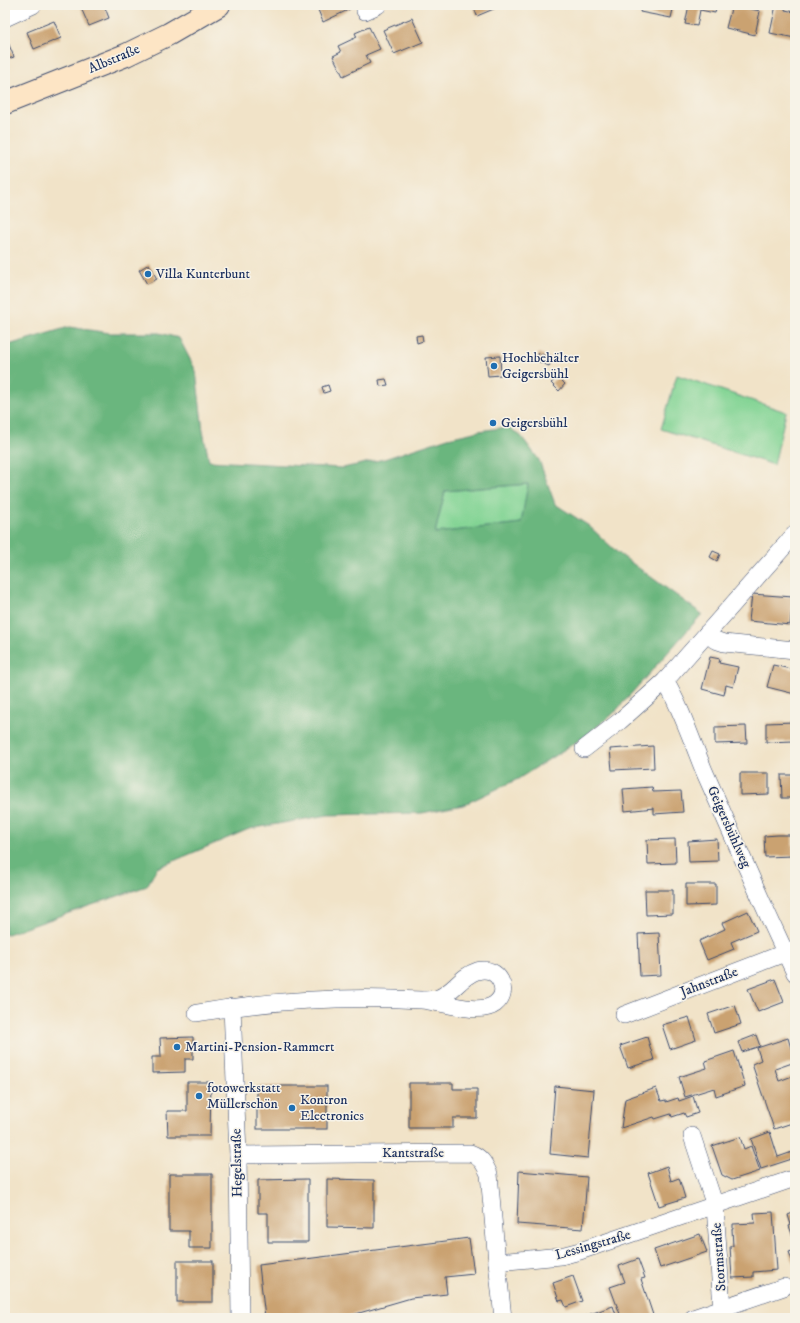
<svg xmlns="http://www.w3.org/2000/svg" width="800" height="1323" font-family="'IM FELL DW Pica',serif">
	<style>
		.green { fill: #83d494; stroke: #4f8279 }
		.forest { fill: #6ab67e; stroke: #42726e; fill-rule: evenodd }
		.building { fill: #caa271 }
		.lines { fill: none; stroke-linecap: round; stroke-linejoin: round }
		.street-casing { stroke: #3b4a6e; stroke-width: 18 }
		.secondary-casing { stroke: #3b4a6e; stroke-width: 24 }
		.street { stroke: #fff; stroke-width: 17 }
		.secondary { stroke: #fde5c5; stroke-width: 22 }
		.poi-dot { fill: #1f6fb2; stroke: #f7f3e8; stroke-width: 1.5 }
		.labels { text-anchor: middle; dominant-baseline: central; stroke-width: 3; stroke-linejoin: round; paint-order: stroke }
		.street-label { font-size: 14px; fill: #1b2f5e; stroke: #f7f3e8 }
		.poi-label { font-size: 14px; fill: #1b2f5e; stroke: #f7f3e8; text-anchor: start }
	</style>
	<rect width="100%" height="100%" fill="#f7f3e8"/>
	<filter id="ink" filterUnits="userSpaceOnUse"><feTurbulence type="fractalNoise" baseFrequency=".025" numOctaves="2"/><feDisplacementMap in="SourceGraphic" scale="8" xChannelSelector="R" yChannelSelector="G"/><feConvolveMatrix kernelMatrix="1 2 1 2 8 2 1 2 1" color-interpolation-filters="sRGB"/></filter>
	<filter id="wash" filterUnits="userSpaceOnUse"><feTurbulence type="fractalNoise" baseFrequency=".012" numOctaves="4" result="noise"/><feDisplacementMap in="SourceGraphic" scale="16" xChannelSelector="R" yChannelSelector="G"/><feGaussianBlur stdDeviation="0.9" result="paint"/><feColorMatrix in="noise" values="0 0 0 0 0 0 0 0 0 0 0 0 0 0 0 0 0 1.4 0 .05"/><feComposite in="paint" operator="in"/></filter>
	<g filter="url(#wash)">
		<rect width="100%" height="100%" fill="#f1e3c8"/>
		<g class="green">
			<path d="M677,375l109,37 -12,53 -113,-36z"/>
			<path d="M528,484l-6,39 -87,10 10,-42z"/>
		</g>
		<path class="forest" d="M69,327l41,6h49l20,5 17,33 7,60 6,30 134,7 41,-9 64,-21 31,-7 29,-4 13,9 18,24 16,44 34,22 29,27 84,61 -88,99 -30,24 -66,42 -55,26 -41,8 -94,2 -79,14 -92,39 -10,18 -142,49v-589zM528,484l-7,39 -86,10 10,-42z"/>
		<g id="blocks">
			<g class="building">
				<path d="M88,5h16l5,13 -20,8 -8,-18z"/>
				<path d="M316,5h32l2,4 -27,13z"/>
				<path d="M473,5h30l-26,11z"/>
				<path d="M642,5h32l-3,13 -31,-6z"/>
				<path d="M689,5h28l-2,8 -15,-3 -3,16 -12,-2z"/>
				<path d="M732,5l28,6 -5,24 -29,-7z"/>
				<path d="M776,5h10l-1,5 10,2v26l-25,-5z"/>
				<path d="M412,18l11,24 -29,12 -11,-24z"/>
				<path d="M54,21l7,17 -27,11 -7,-17z"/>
				<path d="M369,27l11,22 -14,6 4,8 -27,13 -10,-20 8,-4 -3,-6 19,-9 -2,-4z"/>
				<path d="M5,40h2l7,17 -9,3z"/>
				<path d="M149,264l8,15 -10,5 -8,-14z"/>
				<path d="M422,335l1,6 -6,2 -1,-7z"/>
				<path d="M539,353l13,6 -3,7 -14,-6z"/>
				<path d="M500,356l1,19 -13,1 -2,-19z"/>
				<path d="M558,377l7,7 -6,7 -8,-8z"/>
				<path d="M386,379l2,6 -8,1 -1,-6z"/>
				<path d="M328,385l2,6 -6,2 -2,-6z"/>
				<path d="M713,551l7,3 -3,7 -7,-4z"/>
				<path d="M752,594l41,3 -3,28 -41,-4z"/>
				<path d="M710,657l10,2 -1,4 19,4 -5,20 -7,-2 -2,10 -22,-6z"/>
				<path d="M773,665l22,5v24l-28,-7z"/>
				<path d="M794,722v19l-28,1v-19z"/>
				<path d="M746,726l1,17 -32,1v-17z"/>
				<path d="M653,746l1,22 -42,2 -2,-21z"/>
				<path d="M740,773h29v21l-29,1z"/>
				<path d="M781,775h14v23h-13z"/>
				<path d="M652,787l1,5 28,-1 2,21 -29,2v-6l-29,3 -2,-22z"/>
				<path d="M778,835h14l1,21 -28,1 -1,-21z"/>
				<path d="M675,839l1,24 -28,1 -1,-24z"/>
				<path d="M717,839l1,22 -29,1 -1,-21z"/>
				<path d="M686,884h30v21l-30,1z"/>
				<path d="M645,890h28v24l-27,1z"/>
				<path d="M795,896v13l-4,-11z"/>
				<path d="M748,911l9,20 -26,11 3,7 -27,11 -8,-19 26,-12 -3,-6z"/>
				<path d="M659,933l2,42 -21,1 -2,-42z"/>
				<path d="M775,979l9,23 -26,10 -10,-23z"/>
				<path d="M735,1005l6,19 -27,9 -6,-19z"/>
				<path d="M689,1017l7,23 -26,9 -8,-24z"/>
				<path d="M756,1035l4,11 -18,6 -4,-10z"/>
				<path d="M193,1037v22h-8v13l-33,1v-16h9l-1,-19z"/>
				<path d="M647,1037l7,23 -26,8 -8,-22z"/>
				<path d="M788,1038l7,24 -20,7 4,12 16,-6v47l-21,7 -22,-65 9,-4 -4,-12z"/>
				<path d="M734,1051l11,35 -29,10 -2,-8 -29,9 -6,-20 28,-9 -2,-7z"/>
				<path d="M187,1082h24l-1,54h-42l-1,-25h20z"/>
				<path d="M409,1083h44v6h24v29h-24v10h-44z"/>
				<rect x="257" y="1086" width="70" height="43"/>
				<path d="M555,1086l39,4 -6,68 -38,-4z"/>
				<path d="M656,1088l5,13 5,-1v2l12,-4 1,3 14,-5 5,17 -12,4 -2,-4 -12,4 -1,-3 -16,5 -1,-2 -33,11 4,-29z"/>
				<path d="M770,1132l8,25 17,-6v7l-34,11 -10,-30z"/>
				<path d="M740,1137l4,12 7,-3 9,25 -28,9 -10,-5 -10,-29z"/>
				<path d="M667,1166l4,15 8,-3 6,20 -26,8 -11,-33z"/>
				<path d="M519,1171l68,6 -4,52 -66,-5z"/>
				<path d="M169,1174h43v74h-23v-17h-20z"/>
				<path d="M308,1179v63h-40v-29h-10v-33z"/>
				<path d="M327,1179l47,1v48l-47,-1z"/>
				<path d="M773,1212l4,58 -24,2v5l-21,1 -2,-32h3l-1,-17h1v-5l22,-1 -1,-10z"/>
				<path d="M795,1212v30l-6,-16 2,-1 -3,-10z"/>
				<path d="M700,1234l7,18 -47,16 -6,-18z"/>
				<path d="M469,1238l5,36 -29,3 2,17 -36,4 -69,20h-77l-6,-53z"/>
				<path d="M795,1250v18l-6,-16z"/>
				<path d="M638,1259l7,19 -4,1 12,36 -10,3h-64l34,-12 3,9 4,-1 -10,-27 15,-5 -6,-16z"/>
				<rect x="177" y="1261" width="36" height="41"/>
				<path d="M573,1276l9,25 -16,6 -3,-7 -4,1 -6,-18z"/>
			</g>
		</g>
	</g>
	<g filter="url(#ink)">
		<use href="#blocks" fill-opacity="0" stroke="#3b4a6e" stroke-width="1"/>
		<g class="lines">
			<defs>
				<g id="street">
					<path d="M365,11l13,-6"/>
					<path d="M5,18l28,-13"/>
					<path d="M707,633l8,7 9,3 71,7"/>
					<path d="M665,681c17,28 27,61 40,92 30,67 58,134 90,200"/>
					<path d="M584,749l36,-28 45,-40 130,-147"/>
					<path d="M232,1007l6,148 2,163"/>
					<path d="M197,1013c74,-13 149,-17 224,-13 18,1 58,16 74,4 17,-13 3,-39 -18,-33 -16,5 -24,22 -39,27 -5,2 -10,2 -15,2"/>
					<path d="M624,1015l171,-66"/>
					<path d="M692,1136l23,70 7,102"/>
					<path d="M238,1155l232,-2c11,4 14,10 19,21l8,88"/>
					<path d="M503,1318l-6,-56 64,-6 19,-5 215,-73"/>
					<path d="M693,1318l91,-31"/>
				</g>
				<path id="secondary" d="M5,103l121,-48 43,-21 50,-29"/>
			</defs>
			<use href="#street" class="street-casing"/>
			<use href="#secondary" class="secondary-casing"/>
			<use href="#street" class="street"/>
			<use href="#secondary" class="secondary"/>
		</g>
	</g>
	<g class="poi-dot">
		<circle cx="148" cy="274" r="4"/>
		<circle cx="494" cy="366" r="4"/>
		<circle cx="493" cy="423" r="4"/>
		<circle cx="177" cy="1047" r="4"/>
		<circle cx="199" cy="1096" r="4"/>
		<circle cx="292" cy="1108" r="4"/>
	</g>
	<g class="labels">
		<g class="street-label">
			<text transform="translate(114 59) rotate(-23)">Albstraße</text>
			<text transform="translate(729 827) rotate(66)">Geigersbühlweg</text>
			<text transform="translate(709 982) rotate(-21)">Jahnstraße</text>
			<text x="413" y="1153">Kantstraße</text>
			<text transform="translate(237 1163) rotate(-91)">Hegelstraße</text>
			<text transform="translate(593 1245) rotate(-16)">Lessingstraße</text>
			<text transform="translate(719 1257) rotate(-94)">Stormstraße</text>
		</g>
		<g class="poi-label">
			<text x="156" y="274">Villa Kunterbunt</text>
			<text x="502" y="358">Hochbehälter<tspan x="502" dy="16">Geigersbühl</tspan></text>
			<text x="501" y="423">Geigersbühl</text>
			<text x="185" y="1047">Martini-Pension-Rammert</text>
			<text x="207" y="1088">fotowerkstatt<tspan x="207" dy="16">Müllerschön</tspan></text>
			<text x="300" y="1100">Kontron<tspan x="300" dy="16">Electronics</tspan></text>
		</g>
	</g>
	<rect width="800" height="1323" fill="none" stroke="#f7f3e8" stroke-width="20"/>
</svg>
